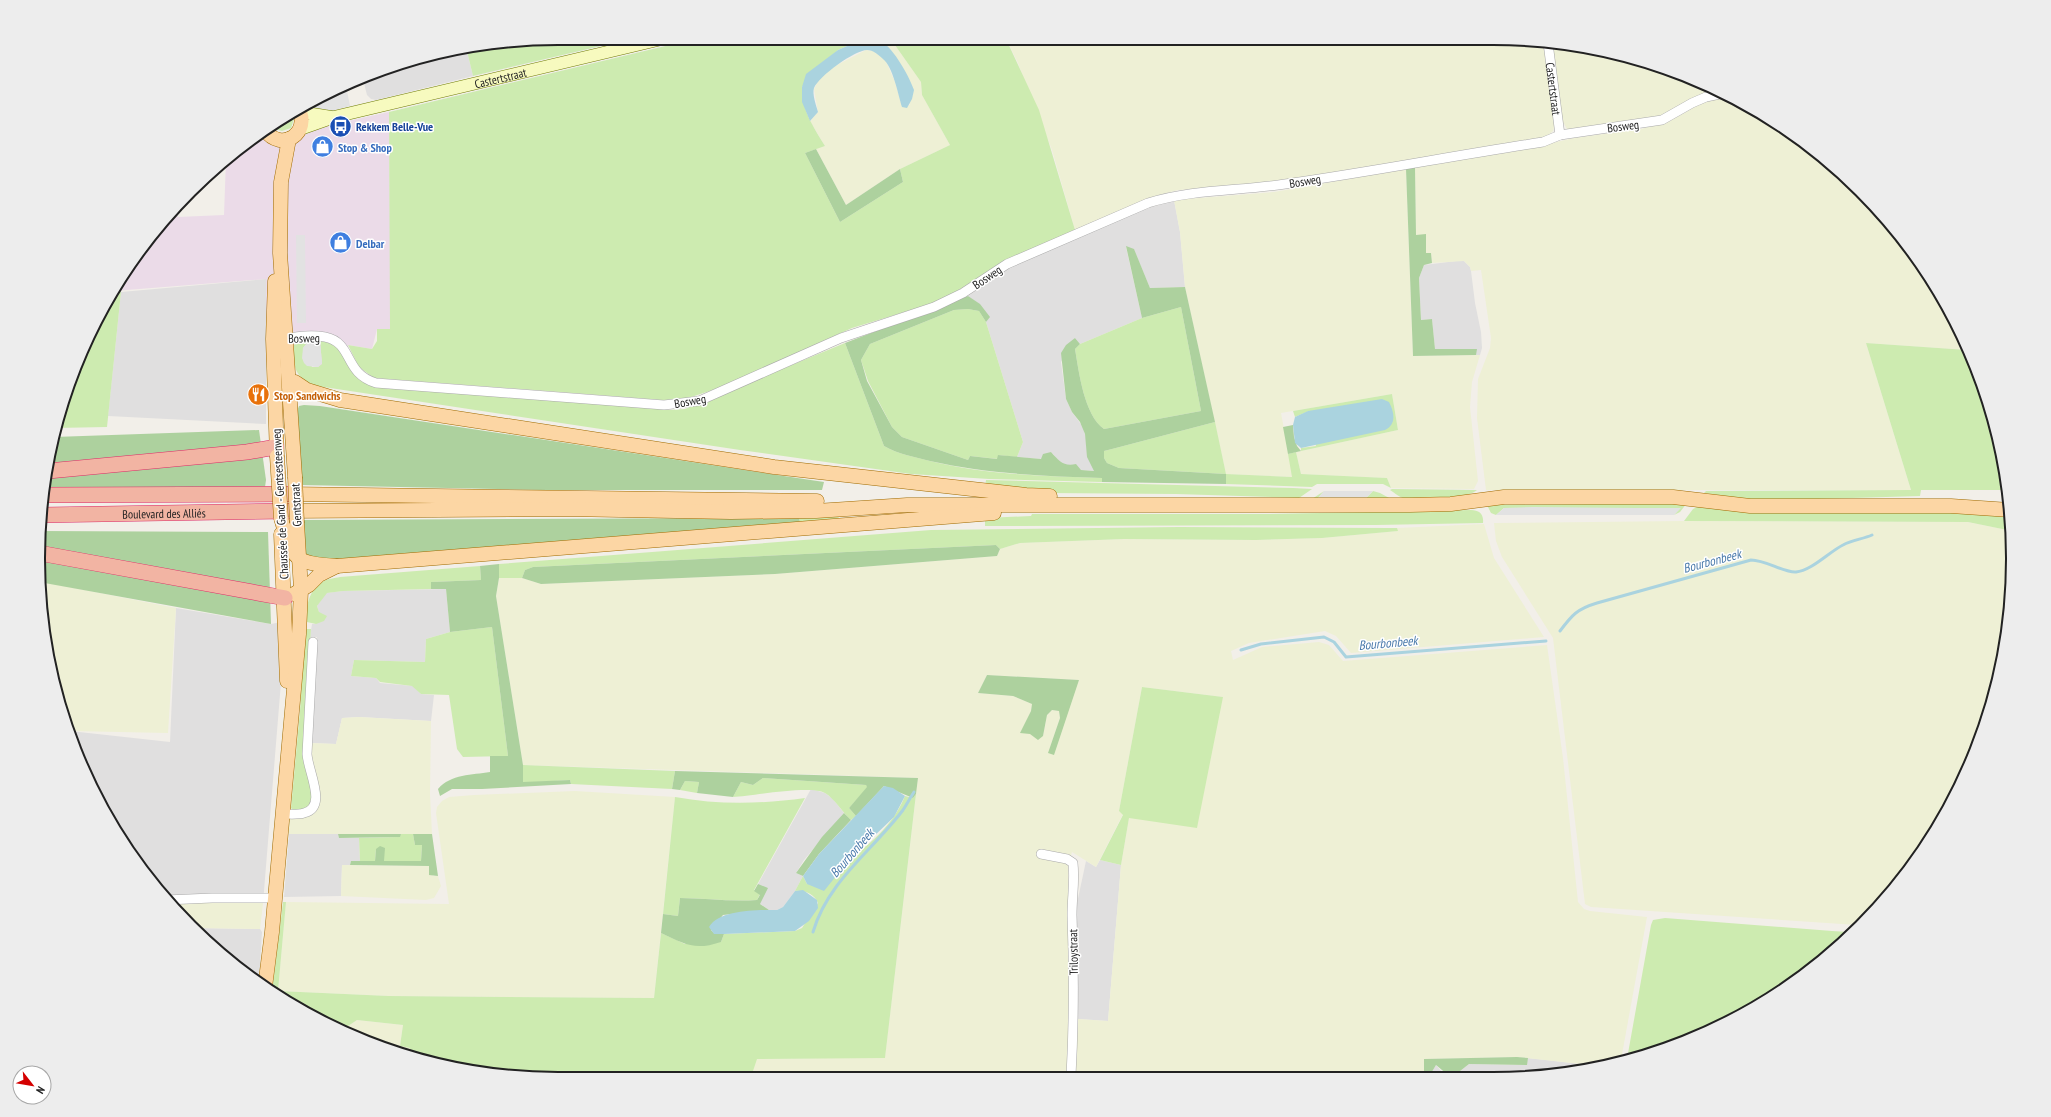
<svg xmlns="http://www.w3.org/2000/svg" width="2051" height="1117" font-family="'PT Sans Narrow',sans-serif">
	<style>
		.residential { fill: #e0dfdf }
		.industrial { fill: #ebdbe8 }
		.farmland { fill: #eef0d5; fill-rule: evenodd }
		.grass { fill: #cdebb0 }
		.forest { fill: #add19e }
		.parking { fill: #e2e2e2 }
		.water { fill: #aad3df }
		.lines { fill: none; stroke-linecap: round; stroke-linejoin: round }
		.stream { stroke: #aad3df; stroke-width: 3 }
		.minor-casing { stroke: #a9a9a9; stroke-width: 10 }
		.secondary-casing { stroke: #707d05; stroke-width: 13 }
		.primary-casing { stroke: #a06b00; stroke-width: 15 }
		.trunk-casing { stroke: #dc2a67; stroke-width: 16 }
		.minor { stroke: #fff; stroke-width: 9 }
		.secondary { stroke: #f7fabf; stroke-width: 12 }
		.primary { stroke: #fcd6a4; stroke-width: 14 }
		.trunk { stroke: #f2b4a3; stroke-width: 15 }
		.primary-bridge-casing { stroke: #a06b00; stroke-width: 15; stroke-linecap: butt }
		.primary-bridge { stroke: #fcd6a4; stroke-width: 14 }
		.labels { text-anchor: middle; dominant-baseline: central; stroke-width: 3; stroke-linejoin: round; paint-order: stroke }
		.street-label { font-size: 12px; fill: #222; stroke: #fff }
		.transit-label { font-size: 12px; font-weight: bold; fill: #164399; stroke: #fff; text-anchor: start }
		.shop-label { font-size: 12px; font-weight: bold; fill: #366cbe; stroke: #fff; text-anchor: start }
		.food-label { font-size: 12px; font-weight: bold; fill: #c56008; stroke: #fff; text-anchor: start }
		.water-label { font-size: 13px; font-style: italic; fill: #4a7aab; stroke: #fff }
		.rim { fill: none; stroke: #222; stroke-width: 2 }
	</style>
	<rect width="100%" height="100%" fill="#f2efe9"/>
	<g class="residential">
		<path d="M466,47l7,29 -97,24 -5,-1 -4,-4 -4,-16 28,-13z"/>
		<path d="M1174,200l6,32 5,55 -35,1 -16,-38 -8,-3 16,71 -62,26 -5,-6 -14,24 5,37 6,13 11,15 12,44 -14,-1 -20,-7 -10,-11 -10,7 -24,-2 6,-15 -37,-120 3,-5 -21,-21 47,-32 122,-52z"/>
		<path d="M1456,261h8l6,6 1,4 4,32 6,29 1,16 -2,7h-4v-6h-41l-3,-30 -11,1 -2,-42 5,-13z"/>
		<path d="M266,279v145l-158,-8 13,-124z"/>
		<path d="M446,589l4,43 -24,7 -1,23 -71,-2 -3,16 25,2 4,5 33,3 8,8 13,1 -3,26 -72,-4 -17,1 -6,26 -26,-1 7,-106h-7l2,-13h4l3,-12 -2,-6 9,-13 17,-2z"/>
		<path d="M176,608l95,16 15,-3 -23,282 -95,-1 -42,-55 -48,-89 -8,-22v-5l100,11z"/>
		<path d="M811,789l14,4 8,6 11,14 -40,47 -8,13 7,3 -8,15 -12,16 -6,3h-8l-9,-6 -2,-20z"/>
		<path d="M289,834h49l1,4h20l1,23h-9l-1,4h-8l-1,31 -57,1z"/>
		<path d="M1100,860l21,5 -13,156 -30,-2 -2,-111 10,-47 10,6z"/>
		<path d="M195,928l65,1 2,3 -3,51 -18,-12z"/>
		<path d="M1528,1058l71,8 -39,9h-105l14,-11 57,1z"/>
		<path d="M1436,1065l5,6 7,4h-18z"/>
	</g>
	<path class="industrial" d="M389,112l2,219 -14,-2 -5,20 -24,-4 2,26 -84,-11v-81l-152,12 12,-21 48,-61 4,8 46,-2 2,-55 21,-18 38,-7z"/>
	<g class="farmland">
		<path d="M890,38l31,44 1,13 28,50 -50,24 -54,36 -30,-56 9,-3 -15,-25 8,-9 -4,-23 5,-10 14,-12 33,-17 7,1 12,8 10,23 7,24 8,-1 -35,-66h-12z"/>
		<path d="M1006,39h432l1,5 28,-5h59l18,3 11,82 -2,7 -7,6 -273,47 -95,6 -19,5 -84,35 -23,-80 -35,-89z"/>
		<path d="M1551,43l76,13 87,36 -55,27 -83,12 -9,-2 -5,-9z"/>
		<path d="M1728,97l25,11 83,59 69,74 54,87 8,22 -101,-7 45,147h-425l-9,-72 1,-39 12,-31 1,-10 -10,-68 -10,1 -1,-4 -6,-6 -32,2 -1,-10 -5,1 -10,-19 -1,-68 101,-16 58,-13 67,-9 27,-7 36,-20z"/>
		<path d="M1406,169l7,187 67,-1 -8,27 -2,25 8,74 -4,8 -83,-1 -4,-10 -86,-4 -5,-22 102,-22 -6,-36 -111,19 12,64 -67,-3 -41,-187 -5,-55 -6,-32 100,-8z"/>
		<path d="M1684,521l284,1 44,9 -3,95 -24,100 -42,93 -59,83 -27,23 -266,-18 -6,-3 -32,-266 -51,-81 -6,-16 -2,-18z"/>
		<path d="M1484,524l10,34 50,79 -193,16 -15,-17 -11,-5 -76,12 -18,8 2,9 29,-13 57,-5 10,3 14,16 204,-16 16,113 15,144 6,7 6,2 57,6 -26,143 -22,6 -82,-9 -93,2v16l-349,1 3,-57 30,2 13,-156 8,-47 94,-121 -81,-10 -23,124 4,3 -27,53 -24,-15 -4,15 2,121 -2,88 -317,1 5,-18 129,-2 33,-279 -395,-13 -27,-169 3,-18h23l19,6 234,-10 222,-18 3,-7 20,-6 104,-4 132,1 66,-2 75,-7v-3zM987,675l92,5 -31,73 12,-35 -1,-7 -7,-1 -5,5 -4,21 -9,1 -4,-4h-9l10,-22 1,-7 -19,-8 -35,-3z"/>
		<path d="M39,581l137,27 -8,125 -97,-2 -1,4 -14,-42 -17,-100z"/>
		<path d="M359,717l72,4 -1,73 2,40h-143v-17l30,-13 1,-3 -7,-28 -3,-30 26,1 6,-26z"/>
		<path d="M575,791l100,6 -21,201 -265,-2 -111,-5 8,-89 163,2 -13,-91 1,-6 5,-6 7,-4 25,-2z"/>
		<path d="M342,865l87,1 4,10h5l3,10 -7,12 -8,2 -85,-4z"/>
		<path d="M168,903h95l-3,26 -65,-1z"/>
		<path d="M357,1020l46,5 -3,21 10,2 -1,7 -61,-25v-4z"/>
	</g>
	<g class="grass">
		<path d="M558,38h77l-162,38 -7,-29z"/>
		<path d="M699,38h167l-28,12 -36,37c0,24 11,39 23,59l-20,7 35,69 63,-40 -3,-13 50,-24 -28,-50 -1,-13 -31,-44 116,1 33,71 36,120 -70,31 -52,33 -22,10 -79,24 -127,58 -40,13 -23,1 -102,-8 -186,-14 -15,-11 -11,-22 24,4 5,-8v-12h13l-1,-217z"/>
		<path d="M1438,39h29l-29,5z"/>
		<path d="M291,113l3,6 -3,9 -9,3 -7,-2 -3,-4z"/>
		<path d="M114,292h7l-14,135 -52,1 23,-69z"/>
		<path d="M1181,307l20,104 -97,18c-20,-14 -25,-57 -29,-80l5,-5 62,-26z"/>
		<path d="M968,309l11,2 7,11 37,120 -6,15 -19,-2v4l-28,-3 -2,4 -66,-23 -10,-10 -24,-46 -7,-21 9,-16 84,-34z"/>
		<path d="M301,341l7,1 -5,6 9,19h6l4,-3 -2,-23c33,4 20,37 54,45l296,24 15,-1 160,-66 39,103c14,8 30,11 46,15 57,14 114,15 172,17v4l-113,-3 -78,-5 -171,-24 -423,-64c-23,-9 -24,-18 -23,-41z"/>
		<path d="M1866,343l101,7 28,74 11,66h-85l-1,6 -136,4 -38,-1 -42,-6 2,-2 205,-1z"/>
		<path d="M1392,394l6,36 -97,21v-3l15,-2 -7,-35 -14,6 -2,-6z"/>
		<path d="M1215,422l11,52 66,3 -4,-23 8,-2 5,22 86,4 4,10 -8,-4h-66l-5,3 -86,-3v-10l-107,-6 -12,-5 -3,-5v-7l8,-2z"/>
		<path d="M986,480l307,8 19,1 -13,9 -123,-4 -129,-1 -62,-6z"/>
		<path d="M1390,490l2,-1 85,1c-15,11 -53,11 -71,9 -6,-1 -11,-6 -16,-9z"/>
		<path d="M1324,491l-6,7h48l7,-7 7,2 11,6h-79z"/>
		<path d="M1687,503l-7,9 -6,3 6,-7h-176l-8,7 -5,-2 -4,-8z"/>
		<path d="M1697,507l313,6 2,18 -44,-9 -284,-1 9,-12z"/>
		<path d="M1471,510c8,0 13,4 12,13l-107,2 -391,1v-8l46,-2 1,-2h237z"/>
		<path d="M802,517h36l3,2 -41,3 -1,-4z"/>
		<path d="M1179,527l210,1h8l1,3 -76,7 -66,2 -132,-1 -104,4 -20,6 -4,-4 -463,22 -8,3 -3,8h-23v-14l432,-34z"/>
		<path d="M480,566l1,14 -50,2v7l-88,2 -16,2 -10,13 2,6 8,4 -3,5 -8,3 -9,-2c-2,-14 2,-32 15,-40 5,-3 13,-4 18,-5z"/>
		<path d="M492,627l16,129 -45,1 -6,-8 -8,-54 -28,-1 -9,-8 -32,-4 -4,-4 -25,-2 3,-16 71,2 1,-23 24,-7z"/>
		<path d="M305,629h6l-7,107 10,59 -4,13 -16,3 -3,-3 9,-97z"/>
		<path d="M1142,687l81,10 -26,131 -68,-10 -8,47 -21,-5 23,-45 -4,-4z"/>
		<path d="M523,765l152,6 -3,18 -101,-5 -1,-4 -47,3z"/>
		<path d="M763,778l103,7 2,2 -19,21 7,8 -5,4c-9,-8 -16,-21 -26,-27 -16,-8 -72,3 -92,4l8,-15 12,3z"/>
		<path d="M685,781l14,1 -2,11 -17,-3z"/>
		<path d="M916,794l-31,264 -128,1 -6,18 -226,1 -101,-17 -15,-6 1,-7 -10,-2 3,-21 -46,-5 -9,6v4l-50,-21 -26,-17 11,-90h3l-8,89 111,5 265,2 7,-65 24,11 36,-2 3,-8 71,-3 7,-3 16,-25c-4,-9 -13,-13 -23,-12l8,-15 4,8c38,-21 81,-46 98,-88l8,2z"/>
		<path d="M675,797c44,8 86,7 130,1l-51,92 6,4 -3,6c-25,2 -51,-2 -77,-2l-2,18 -15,-2z"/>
		<path d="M401,834h12l2,11h7l-1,16h-37l-8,-12 -1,12h-15l-1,-23 40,-1z"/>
		<path d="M1665,918l167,13 17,1 -68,59 -121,60 -33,8 24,-134 2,-5z"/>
	</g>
	<g class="forest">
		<path d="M816,149l30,56 54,-36 3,13 -63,40 -35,-69z"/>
		<path d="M1415,167l1,68 10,-1v19h5l1,10 -8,2 -5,13 2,42 11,-1 3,30h42l-1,6 -63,1 -7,-187z"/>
		<path d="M1126,246l8,3 16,39 35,-1 30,135 -103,27 -8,2v7l3,5 12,5 107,6v10l-124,-2v-4c-58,-2 -115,-4 -172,-17 -16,-4 -32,-7 -46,-15l-39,-103 123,-47 12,8 10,13 -4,5 -7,-11 -11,-2 -14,1 -84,34 -9,16 6,21 25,46 10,10 66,23 2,-4 27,3 1,-4 43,4 2,-5 8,-2c8,9 13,15 25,12l5,6 13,1 -7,-14 -2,-23 -5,-12 -8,-10 -6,-13 -5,-46 5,-8 9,-7 5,6 -5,5c4,23 9,66 29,80l97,-18 -20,-104 -39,11z"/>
		<path d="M304,405l16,1 504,76 -2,8h-281l-240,-5 -5,-71 3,-8z"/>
		<path d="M1293,425l1,12 3,9 4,5 -13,3 -5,-27z"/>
		<path d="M259,430l7,50 -2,14 -220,1 10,-58z"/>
		<path d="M763,518h36l1,4 -467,39 -24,-2 -5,-8 -1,-31z"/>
		<path d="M39,531l229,1 3,92 -232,-42z"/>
		<path d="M996,545l4,4 -3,7 -222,18 -234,10 -19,-6 3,-8 8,-3z"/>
		<path d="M499,564v14l-3,18 27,169v17l47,-2 1,4 -89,5h-30l-12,7 -2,-7c13,-15 34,-14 52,-17v-16h18l-16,-129 -42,5 -4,-43h-15v-7l50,-2 -1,-14z"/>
		<path d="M987,675l92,5 -25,75 -6,-2 12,-35 -1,-7 -7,-1 -5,5 -4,21 -5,4 -8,-6 -10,-1 11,-22 1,-7 -19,-8 -35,-3z"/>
		<path d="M675,771l243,7 -2,16 -3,4 -29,-12 -28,30 -7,-8 18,-21 -1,-2 -103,-7 -10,7 -12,-3 -8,15 -36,-4 2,-11 -14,-1 -5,9 -8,-1z"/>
		<path d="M844,813l7,7 -32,34 -16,22 -7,-3 26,-36z"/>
		<path d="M338,834h63l-1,3 -61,1z"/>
		<path d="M413,834h19l6,42 -9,-1v-9l-79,-1 1,-4h24l1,-12 4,-3 5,2 -1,13h37l1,-16h-7z"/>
		<path d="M758,884l10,4 -8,16 9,6 -46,5 -12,15 3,3 10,1 -3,8c-27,9 -36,2 -60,-9l2,-19 15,2 2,-18c25,0 51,4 77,2l3,-5 -6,-4z"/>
		<path d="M1517,1057l11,1 -1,7 -58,-1 -14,11h-7l-12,-10 -6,10h-6v-16z"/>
	</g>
	<g class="parking">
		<path d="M346,86l4,20 -23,6v-3h-10l-12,-4z"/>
		<path d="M296,235h9l1,88h-9z"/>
		<path d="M320,341l2,22 -4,4 -11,-1 -3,-3 -2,-5 1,-10 5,-6z"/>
		<path d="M1324,491h49l-7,7h-48z"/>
		<path d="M1533,507l104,1h44l-7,7h-178l8,-7z"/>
	</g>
	<g class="water">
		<path d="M863,39c6,0 13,0 19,3 12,7 27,34 32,48l-2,9 -5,9 -5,-1c-4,-13 -9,-40 -19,-48 -4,-4 -10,-9 -16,-9 -12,0 -48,26 -53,38 -2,6 2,17 4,24l-8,9 -8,-19v-15l4,-13 32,-24z"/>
		<path d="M1382,399l7,3c5,10 8,22 -4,28l-84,18 -6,-5 -2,-18 2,-8 13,-6z"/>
		<path d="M884,786l9,2 12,8 -11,21 -45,43 -25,31 -17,-7 -4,-8 16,-22z"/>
		<path d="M803,890l14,10 1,8 -9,13 -14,10 -71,3h-10l-5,-7c11,-18 50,-17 68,-17l6,-3 12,-16z"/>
	</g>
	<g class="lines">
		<g class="stream">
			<path d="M1560,631c12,-16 17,-22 37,-28l154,-43c15,0 33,13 45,12 15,-1 33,-20 47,-27 9,-5 20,-6 29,-10"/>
			<path d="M1241,650l20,-6 63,-7 10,5 12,15 200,-16"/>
			<path d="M813,932c15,-51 59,-81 90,-122 4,-6 7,-12 11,-18"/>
		</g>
		<defs>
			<g id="minor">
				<path id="s1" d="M1548,43l12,92"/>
				<path d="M281,339c14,-2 29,-5 44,-2 29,6 18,36 51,46l288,22 35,-4 142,-63 93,-31 29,-14 44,-29 141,-61c44,-14 92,-12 137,-19 86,-12 172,-29 258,-42l17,-7 102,-15 30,-17 14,-6 14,-3"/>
				<path d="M282,814c7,0 16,1 22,-1 24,-6 4,-41 3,-59l6,-112"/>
				<path d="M1041,854l26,5 6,4c2,17 -1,34 -1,52 2,54 2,107 -1,161"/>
				<path d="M166,900l46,-2h63"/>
			</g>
			<g id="secondary">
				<path d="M300,112l31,5"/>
				<path id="s2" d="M300,129l34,-12 332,-79"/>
			</g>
			<g id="primary">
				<path d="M265,130c16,23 47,3 33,-22"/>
				<path d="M289,139l-8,43 -1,71 15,224"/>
				<path d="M275,281l-2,58 4,117"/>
				<path d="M289,383l6,-1 12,8 33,10 434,67 252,28 24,1"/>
				<path d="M287,494l530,7"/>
				<path d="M288,511l276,-2 167,3 85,-1 91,-6h503l41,-1 53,-7h169l77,9h201l59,4"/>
				<path d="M281,518c12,42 12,45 56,48l657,-53"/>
				<path d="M281,534l6,147"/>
				<path d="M294,594l15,-9 10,-10 18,-9"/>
				<path d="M265,987l7,-55 27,-298 2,-44 -4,-67"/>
			</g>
			<g id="trunk">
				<path d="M48,471l199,-19 29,-5"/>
				<path d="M44,495l243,-1"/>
				<path id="s3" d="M41,515l247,-4"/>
				<path d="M39,553l246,45"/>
			</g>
		</defs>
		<use href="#minor" class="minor-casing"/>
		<use href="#secondary" class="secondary-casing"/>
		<use href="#primary" class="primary-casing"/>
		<use href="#trunk" class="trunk-casing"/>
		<use href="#minor" class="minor"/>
		<use href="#secondary" class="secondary"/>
		<use href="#primary" class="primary"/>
		<use href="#trunk" class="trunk"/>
		<defs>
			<g id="primary-bridge">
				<path d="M277,456l4,62"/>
				<path d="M295,477l2,46"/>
			</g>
		</defs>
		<use href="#primary-bridge" class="primary-bridge-casing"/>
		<use href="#primary-bridge" class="primary-bridge"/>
	</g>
	<defs>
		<symbol id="bus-disc" viewBox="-11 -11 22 22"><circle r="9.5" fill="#1a4fb4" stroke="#fff"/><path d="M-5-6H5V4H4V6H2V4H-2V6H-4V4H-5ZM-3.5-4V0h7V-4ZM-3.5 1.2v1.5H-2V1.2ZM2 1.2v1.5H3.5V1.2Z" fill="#fff"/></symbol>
		<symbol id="shop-disc" viewBox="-11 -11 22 22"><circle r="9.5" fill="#3f7fe0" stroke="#fff"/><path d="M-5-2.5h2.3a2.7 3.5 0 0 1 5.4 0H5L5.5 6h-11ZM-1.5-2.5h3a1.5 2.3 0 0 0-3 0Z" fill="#fff"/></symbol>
		<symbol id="restaurant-disc" viewBox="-11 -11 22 22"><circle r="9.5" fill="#e8710a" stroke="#fff"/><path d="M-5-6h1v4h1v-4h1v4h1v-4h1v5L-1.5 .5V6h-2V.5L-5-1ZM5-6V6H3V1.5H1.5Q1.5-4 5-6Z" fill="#fff"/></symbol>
	</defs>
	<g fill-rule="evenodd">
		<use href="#bus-disc" x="328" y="114" width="25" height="25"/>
		<use href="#shop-disc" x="310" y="134" width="25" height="25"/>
		<use href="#shop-disc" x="328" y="230" width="25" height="25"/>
		<use href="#restaurant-disc" x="246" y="382" width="25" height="25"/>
	</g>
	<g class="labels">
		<g class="street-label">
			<text stroke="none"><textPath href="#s2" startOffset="207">Castertstraat</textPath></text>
			<text stroke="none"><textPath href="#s1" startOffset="46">Castertstraat</textPath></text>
			<text transform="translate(1623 126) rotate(-7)">Bosweg</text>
			<text transform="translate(1305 181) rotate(-9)">Bosweg</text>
			<text transform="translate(987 277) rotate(-34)">Bosweg</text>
			<text transform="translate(304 338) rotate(-1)">Bosweg</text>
			<text transform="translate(690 401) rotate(-10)">Bosweg</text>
			<text transform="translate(280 504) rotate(-93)">Chaussée de Gand - Gentsesteenweg</text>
			<text transform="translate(296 505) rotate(-93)">Gentstraat</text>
			<text stroke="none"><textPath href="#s3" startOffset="123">Boulevard des Alliés</textPath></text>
			<text transform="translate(1073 952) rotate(-91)">Triloystraat</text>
		</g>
		<g class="transit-label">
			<text x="356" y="126">Rekkem Belle-Vue</text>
		</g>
		<g class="shop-label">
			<text x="338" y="147">Stop &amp; Shop</text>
			<text x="356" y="243">Delbar</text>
		</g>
		<g class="food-label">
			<text x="274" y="395">Stop Sandwichs</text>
		</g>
		<g class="water-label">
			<text transform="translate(1712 561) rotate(-15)">Bourbonbeek</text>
			<text transform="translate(1388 643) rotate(-5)">Bourbonbeek</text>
			<text transform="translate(852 853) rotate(-49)">Bourbonbeek</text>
		</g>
	</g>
	<path d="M0 0H2051V1117H0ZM558 45H1493A513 513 0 0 1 2006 558V559A513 513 0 0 1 1493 1072H558A513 513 0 0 1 45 559V558A513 513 0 0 1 558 45Z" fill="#ededed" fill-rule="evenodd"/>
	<path class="rim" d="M558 45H1493A513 513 0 0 1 2006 558V559A513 513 0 0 1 1493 1072H558A513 513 0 0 1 45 559V558A513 513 0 0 1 558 45Z"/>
	<g transform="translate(32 1085) rotate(121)"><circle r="19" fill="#ffffff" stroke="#a7a7a7"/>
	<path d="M0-3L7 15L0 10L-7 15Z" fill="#d40000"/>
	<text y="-6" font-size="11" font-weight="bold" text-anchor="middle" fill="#222222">N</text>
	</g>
</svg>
